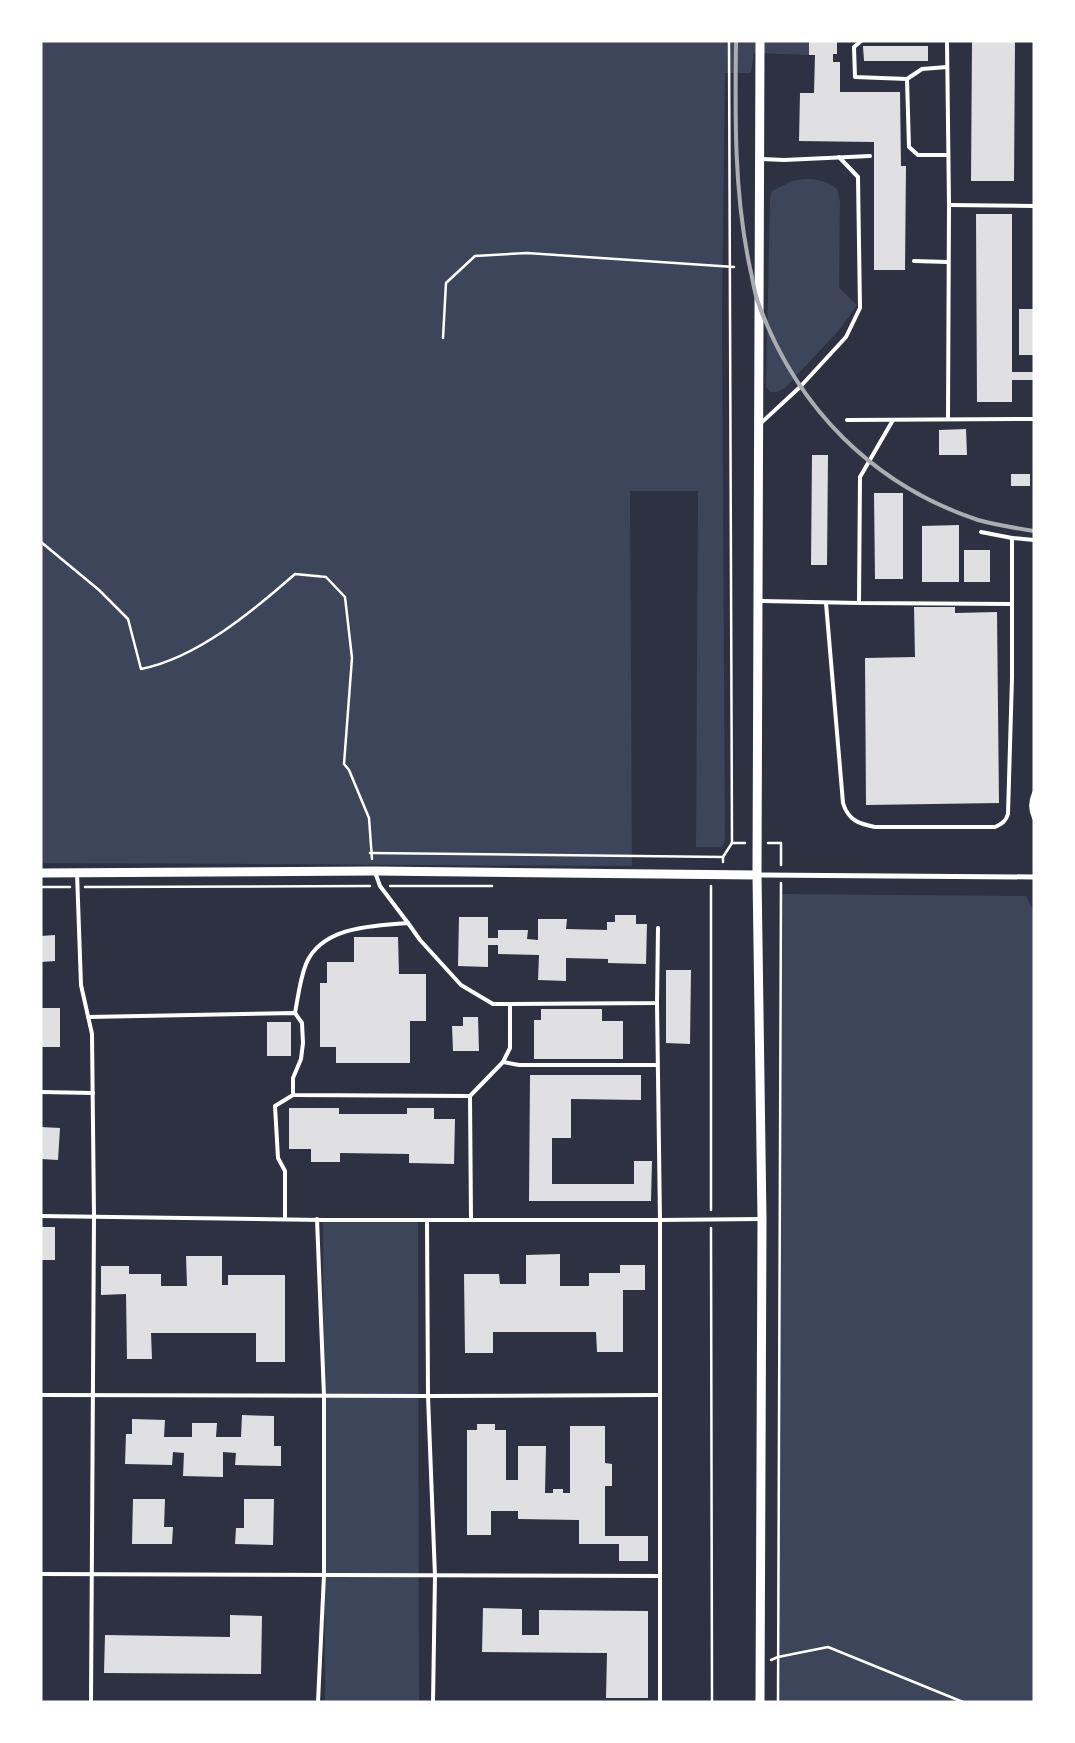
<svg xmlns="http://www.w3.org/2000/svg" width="1075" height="1743" font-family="'Nunito Sans',sans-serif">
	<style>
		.green { fill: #3c4559 }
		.building { fill: #e0e0e3 }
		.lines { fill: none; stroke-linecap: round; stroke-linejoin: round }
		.path { stroke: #fff; stroke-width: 2.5 }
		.service { stroke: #fff; stroke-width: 4 }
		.minor { stroke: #fff; stroke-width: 5 }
		.tertiary { stroke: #fff; stroke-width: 9 }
		.rail { stroke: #abadb3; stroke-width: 4 }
	</style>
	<rect width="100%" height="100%" fill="#2d3142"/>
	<g class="green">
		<path d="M41,41h768v14l-55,-2 -3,20h-26l-3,243 3,525 -3,6h-26l2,-356h-68l2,375 -591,-3z"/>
		<path d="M803,179c13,0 24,1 34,10l3,12 -1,87 18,17 -17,24 -55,59 -8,4h-7l-4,-5 4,-189 2,-7 20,-10z"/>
		<path d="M781,894l245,2 8,16v790h-256z"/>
		<path d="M418,1219l1,483h-94l-2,-482z"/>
	</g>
	<g class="building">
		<path d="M809,41h28v13h-4v8h7v30h60l1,74h5l-1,104h-31v-128l-75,-1 1,-48h14l1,-38h-6z"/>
		<path d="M972,41h43l-1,140h-43z"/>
		<path d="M863,46h65v15h-64z"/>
		<path d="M976,214h36v158h21v8h-21v22h-35z"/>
		<rect x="1019" y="309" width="15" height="46"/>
		<path d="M966,429l1,26h-28v-25z"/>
		<path d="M812,455h16l-1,110h-16z"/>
		<rect x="1011" y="474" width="19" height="12"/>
		<path d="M874,493h29v86h-28z"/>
		<path d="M959,525v57h-37v-56z"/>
		<rect x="964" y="550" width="26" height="32"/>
		<path d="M914,607h41v6l42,-1 2,191 -133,2 -1,-147 50,-1z"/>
		<path d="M615,915h21v9h11l-1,40 -38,-1v-4l-42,-1v23l-28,-1 1,-25 -41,-1v-9h-10v22l-30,-1 1,-49h29v21h10v-8h30l-1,9 11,1v-21h29l-1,10 41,1v-8h8z"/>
		<path d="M55,935v26l-14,1v-26z"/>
		<path d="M354,937h44l1,37h27v47h-16v42h-74v-16h-16v-64h7v-21h27z"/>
		<path d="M666,970h25l-1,74 -24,-1z"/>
		<rect x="41" y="1008" width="19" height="39"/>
		<path d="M541,1009h61v12h21v38h-89v-39h7z"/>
		<path d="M463,1017h15l1,34h-26l-1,-25h11z"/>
		<rect x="267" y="1022" width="24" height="34"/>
		<path d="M530,1075h111v25l-70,-1v39h-19v46h82v-23h18l-1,40h-122z"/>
		<path d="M289,1108h50v6h68v-6h27v11h21l-1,45 -45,-1v-9l-69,-1v9h-29v-13h-22z"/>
		<path d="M41,1127l19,1 -2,32 -17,-1z"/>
		<rect x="41" y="1227" width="14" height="33"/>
		<path d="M560,1254v32h29v-13h31v-8h25v25h-22v62h-26l-1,-20h-103v21h-28l-1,-79h35l1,10h26v-29z"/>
		<path d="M186,1256h36v29h6v-10h57v87h-29v-29h-105l1,26h-25l-1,-65 -25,1v-29h28v8h32v12h26z"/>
		<path d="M242,1415l32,1v30h7v20l-46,-1 1,-12 -13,-1v25l-40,-1 1,-23 -11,-1 -1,13 -47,-1 1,-30h6v-15l33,1 -1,17h28v-14h25l-1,14h25z"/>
		<path d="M477,1424h18v6h11v50h12v-34h28l-1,47h8v-4h10v4h7v-67h35v37l7,1v22h-7v50h43v25h-29v-17h-40v-24l-61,-1v-8h-27v24h-24v-105h10z"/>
		<path d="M133,1499h32l-1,28h9l-1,17h-40z"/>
		<path d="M244,1499h30l-1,46 -38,-1 1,-16h8z"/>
		<path d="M483,1608l39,1v26h17v-25l109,1v87h-42l1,-45 -125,-1z"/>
		<path d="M230,1615l32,1 -1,58 -157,-1 1,-38 125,2z"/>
	</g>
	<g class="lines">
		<g class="path">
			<path d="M443,338l3,-55 29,-27 52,-3 207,14"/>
			<path d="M41,542l58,48 29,29 13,50c56,-11 112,-58 154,-95l31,3 19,20 7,61 -8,106 5,6 20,48 3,41"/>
			<path d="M732,843h13"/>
			<path d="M768,843h13v22"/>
			<path d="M370,853l353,4"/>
			<path d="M723,862v-5l9,-14 -3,-802"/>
			<path d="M390,886h102"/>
			<path d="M711,886v324"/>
			<path d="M41,887h29"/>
			<path d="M85,887l285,-1"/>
			<path d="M711,1228l1,474"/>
			<path d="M771,1660l7,-3 50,-10 135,55"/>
			<path d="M778,1702l3,-819"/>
		</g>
		<g class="service">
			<path d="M861,41l-7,6 1,30 52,2 15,-10 25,-2"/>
			<path d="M947,41l2,164 -1,214"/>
			<path d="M907,79l2,68 9,8h29"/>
			<path d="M759,159l25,1 86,-4"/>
			<path d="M949,205l85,1"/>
			<path d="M914,261l34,1"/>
			<path d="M847,420l187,-1"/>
			<path d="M893,420l-33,57 -1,126 153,1v-66l22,2"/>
			<path d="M760,424l40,-37 46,-50 14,-29 -2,-131 -19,-20"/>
			<path d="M981,532l31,6"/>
			<path d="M759,601l100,2"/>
			<path d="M826,603l17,200c5,17 16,21 32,24h120c7,-3 11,-6 13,-13l4,-136v-74"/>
			<path d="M1034,793c-4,9 -4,16 0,25"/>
			<path d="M375,872l5,14 28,37 12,17 41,45 32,19h17"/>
			<path d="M77,873l4,112 11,49 2,182 -3,486"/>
			<path d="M657,1003l3,217v482"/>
			<path d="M295,1013c3,-16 5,-34 11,-49 16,-38 67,-38 102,-41"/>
			<path d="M88,1017l207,-4 7,10 1,20 -2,16 -8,19v17l177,1 1,124"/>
			<path d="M503,1062l16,3h138"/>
			<path d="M41,1092l52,1"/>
			<path d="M470,1096l33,-34 7,-14v-44l147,-1 1,-75"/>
			<path d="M41,1216l282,4h337l101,-1"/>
			<path d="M285,1219v-48l-7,-13 -3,-52 18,-11"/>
			<path d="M317,1219l7,177v179l-6,127"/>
			<path d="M427,1220l1,176 7,180 -2,126"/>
			<path d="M41,1395l387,1 232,-1"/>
			<path d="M41,1574l619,2"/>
		</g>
		<path class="minor" d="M757,875l277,2"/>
		<g class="tertiary">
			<path d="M760,41l-3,834 5,344 -2,483"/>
			<path d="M41,873l334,-2 382,4"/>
		</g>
		<path class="rail" d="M736,41c-1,76 -2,152 14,227 3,12 4,25 9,37 38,103 114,180 219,215 18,5 37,8 56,11"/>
	</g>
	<rect width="1075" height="1743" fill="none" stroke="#ffffff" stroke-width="85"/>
</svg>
